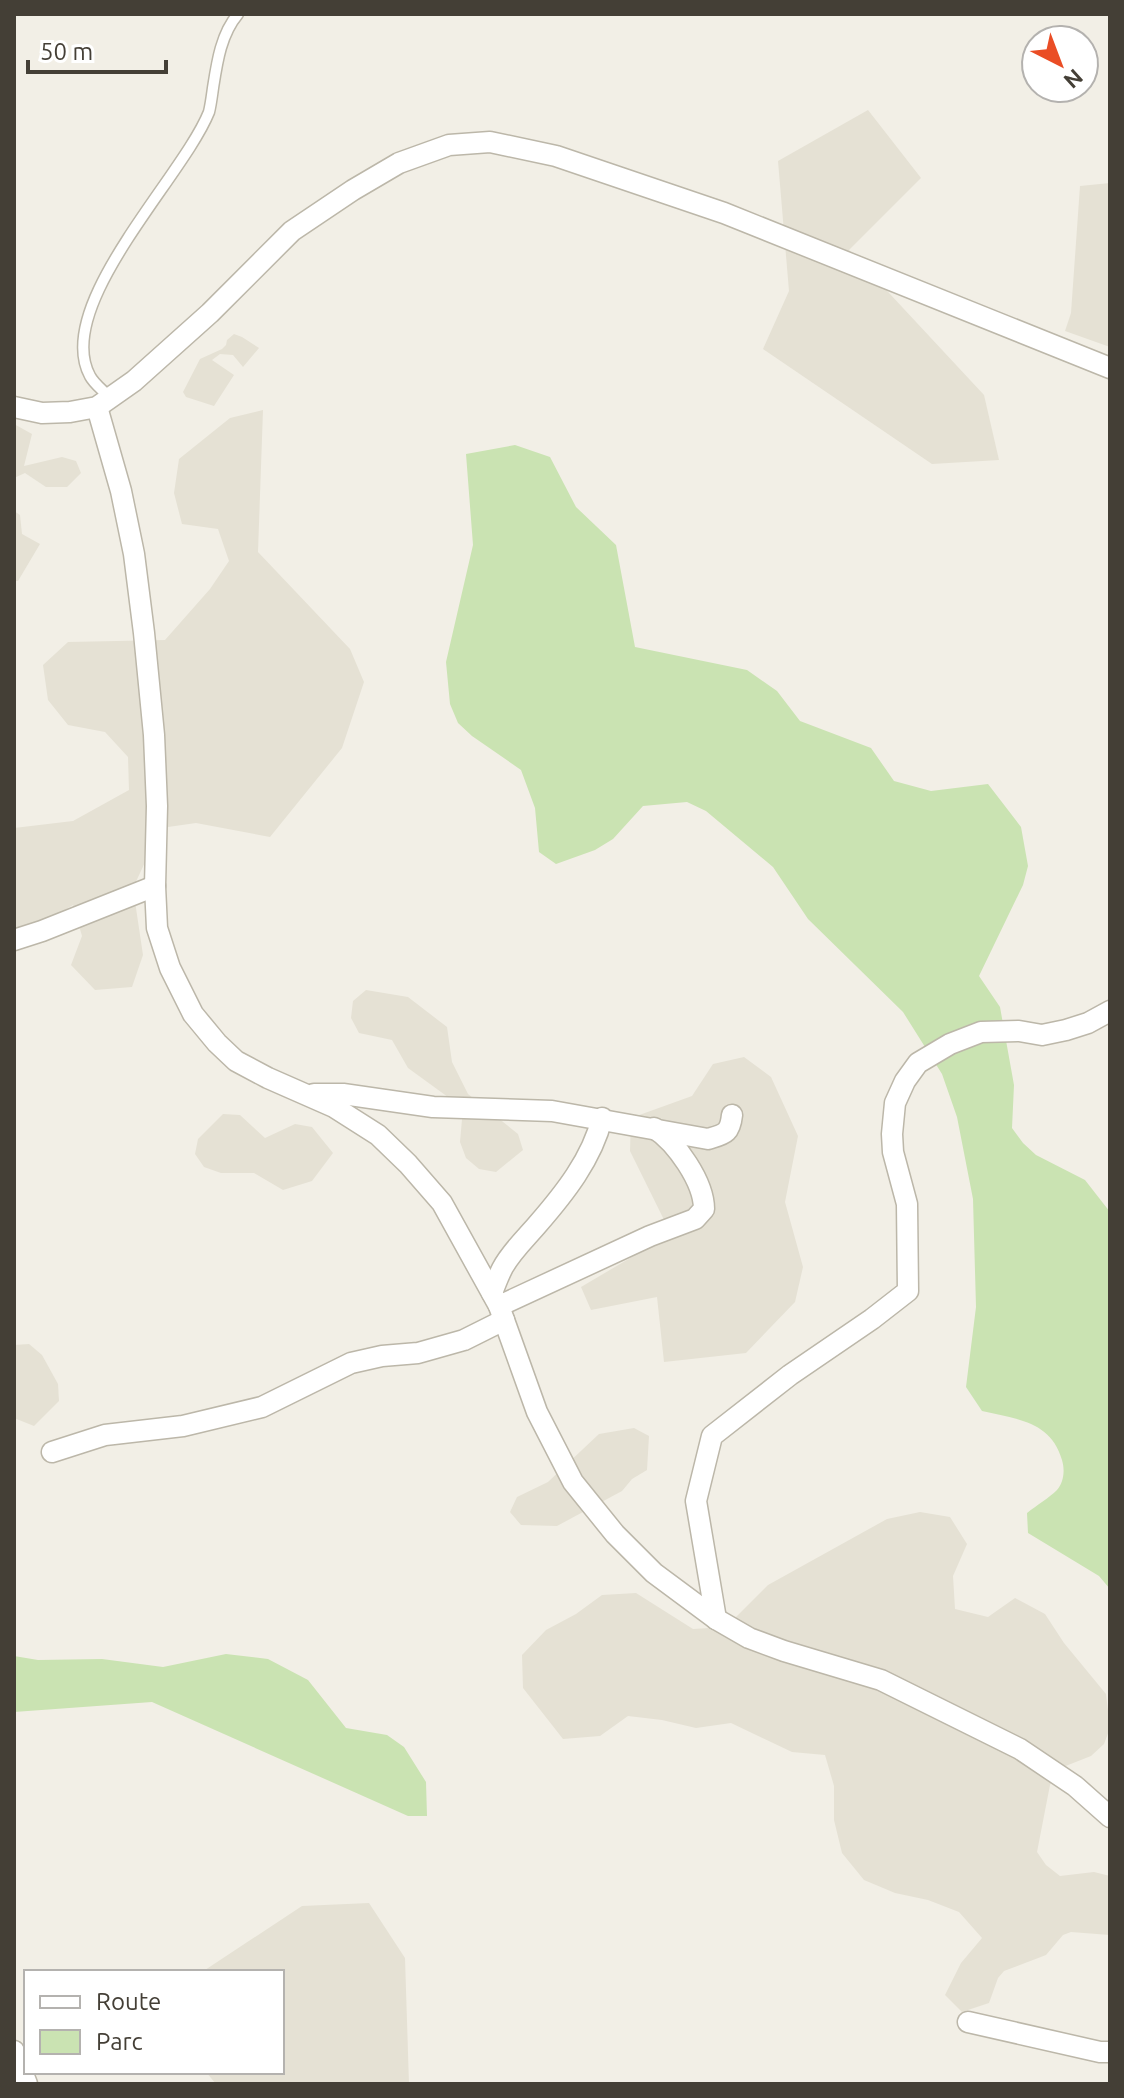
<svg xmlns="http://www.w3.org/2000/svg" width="1124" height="2098" font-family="Ubuntu,sans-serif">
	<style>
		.residential { fill: #e5e1d4 }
		.green { fill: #cae3b2 }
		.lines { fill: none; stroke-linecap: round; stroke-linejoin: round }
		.lane-casing { stroke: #bcb7a9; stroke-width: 13 }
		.street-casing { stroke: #bcb7a9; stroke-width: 23 }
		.lane { stroke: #fff; stroke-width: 10 }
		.street { stroke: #fff; stroke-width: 20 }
	</style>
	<rect width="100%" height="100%" fill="#f2efe6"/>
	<g class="residential">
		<path d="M868,110l53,68 -72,72 135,145 15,65 -67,4 -169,-115 26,-58 -11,-130z"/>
		<path d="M1110,183v164l-45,-16 6,-18 9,-127z"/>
		<path d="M234,334l8,3 17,11 -16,19 -10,-12 -13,-1 -8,6 22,15 -20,31 -28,-9 -3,-5 17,-33 22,-10 4,-4 1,-5z"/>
		<path d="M263,410l-5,142 92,97 14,33 -22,66 -72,89 -74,-14 -35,5 -28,60 10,67 -11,32 -37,3 -24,-25 11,-29 -9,-31 -59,35v-112l59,-7 56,-31 -1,-33 -23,-25 -37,-7 -20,-25 -5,-35 25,-23 97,-2 45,-51 19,-28 -11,-32 -36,-5 -8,-31 5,-34 51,-41z"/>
		<path d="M14,424l18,10 -8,32 38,-9 14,4 5,12 -14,14h-21l-21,-14 -11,5z"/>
		<path d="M14,511l6,4 2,19 18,10 -22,37h-4z"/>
		<path d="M366,990l42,7 39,30 5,35 16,32 50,40 5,16 -27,22 -17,-3 -13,-11 -6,-16 3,-34 -55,-40 -16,-28 -33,-7 -8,-15 2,-17z"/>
		<path d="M744,1057l27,20 27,59 -13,66 18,65 -8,35 -49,51 -82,9 -7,-65 -66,13 -10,-23 90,-53 -41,-83 1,-33 61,-22 21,-32z"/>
		<path d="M223,1114l17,1 25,23 30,-14 17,3 21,26 -21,28 -29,9 -29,-17h-33l-17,-6 -9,-13 3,-15z"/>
		<path d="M29,1344l13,11 16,29 1,17 -25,25 -20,-8v-73z"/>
		<path d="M634,1428l15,8 -2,34 -15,9 -10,12 -65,35 -36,-1 -11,-13 7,-15 31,-15 51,-48z"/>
		<path d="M920,1512l30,5 17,27 -14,32 2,33 33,8 27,-19 30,16 19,29 42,51 4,34 -6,16 -13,12 -33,13 -8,16 -13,67 9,13 14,11 34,-4 16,4v59l-39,-3 -8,3 -17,20 -42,16 -6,7 -9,25 -27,9 -17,-17 16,-32 21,-25 -23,-26 -31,-12 -33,-7 -31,-13 -22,-27 -8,-33v-34l-9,-31 -33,-3 -61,-29 -35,5 -34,-8 -34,-4 -28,20 -37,3 -40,-51 -1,-33 24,-25 30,-16 26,-19 34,-2 57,36 33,-2 42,-42 119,-66z"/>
		<path d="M369,1903l36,55 4,126h-193l-10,-12h76v-100h-80l100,-66z"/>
	</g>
	<g class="green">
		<path d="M515,445l35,12 26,50 40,38 19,102 112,23 30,21 23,30 71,27 23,33 37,10 57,-7 33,43 7,39 -5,19 -44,91 21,31 14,78 -2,43 11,15 13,12 49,25 25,32v377l-11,-13 -71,-43 -1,-20c10,-8 22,-15 30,-23 7,-8 8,-20 5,-30 -11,-39 -45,-41 -80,-49l-16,-24 10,-80 -3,-108 -16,-82 -15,-43 -39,-62 -95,-93 -35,-52 -67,-56 -19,-9 -44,4 -30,33 -18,11 -39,14 -17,-12 -4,-44 -14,-38 -49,-34 -14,-13 -8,-19 -4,-42 27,-117 -7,-91z"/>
		<path d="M226,1654l42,5 40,21 38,48 41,7 17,12 22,35 1,34h-19l-256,-114 -138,10v-56l24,4 64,-1 61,8z"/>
	</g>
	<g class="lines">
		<defs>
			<path id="lane" d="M110,398c-6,-7 -16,-14 -20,-22 -38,-70 93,-199 119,-264 2,-8 3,-17 4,-24 4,-26 8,-54 25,-74"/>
			<g id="street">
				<path d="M14,407l28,6 28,-1 27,-5 37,-26 76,-68 82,-82 61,-41 46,-27 50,-18 41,-3 66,14 168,57 386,155"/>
				<path d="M97,407l24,84 13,63 10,79 10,102 3,71 -2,80 2,42 13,40 23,46 24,29 19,18 32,17 66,29 44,28 30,29 34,39 57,103 38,106 36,70 42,52 39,39 62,46 33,19 35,13 97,29 139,69 55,37 35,31"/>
				<path d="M14,940l28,-9 113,-45"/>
				<path d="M314,1094h29l90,13 119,4 156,28c16,-5 22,-5 24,-24"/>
				<path d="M492,1293c3,-8 6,-16 10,-24 8,-16 23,-30 35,-44 27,-31 55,-66 65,-107"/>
				<path d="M499,1306l151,-70 45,-17 9,-10c0,-27 -28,-67 -50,-81"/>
				<path d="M52,1452l53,-17 78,-9 79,-19 89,-44 31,-7 36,-3 46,-13 40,-20"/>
				<path d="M716,1619l-20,-118 16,-65 78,-61 82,-56 36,-28 -1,-87 -14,-52 -1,-18 3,-31 10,-22 13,-18 32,-19 31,-12 38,-1 23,4 24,-5 22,-7 22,-12"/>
				<path d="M968,2022l132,30h10"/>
				<path d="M14,2051l13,33"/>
			</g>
		</defs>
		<use href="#lane" class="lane-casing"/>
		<use href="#street" class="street-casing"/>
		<use href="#lane" class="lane"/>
		<use href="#street" class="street"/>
	</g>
	<rect width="1124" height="2098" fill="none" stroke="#443f36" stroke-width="32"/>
	<rect x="24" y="1970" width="260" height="104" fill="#ffffff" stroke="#b4b2af" stroke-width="2"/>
	<rect x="40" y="1996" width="40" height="12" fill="#ffffff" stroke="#b4b2af" stroke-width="2"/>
	<text x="96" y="2010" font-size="24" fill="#443f36">Route</text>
	<rect x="40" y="2030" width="40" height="24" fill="#cae3b2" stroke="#b4b2af" stroke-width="2"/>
	<text x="96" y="2050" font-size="24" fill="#443f36">Parc</text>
	<g transform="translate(1060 64) rotate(138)"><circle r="38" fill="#ffffff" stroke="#b4b2af" stroke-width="2"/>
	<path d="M0-6L14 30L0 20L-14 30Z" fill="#ea4d25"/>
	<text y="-12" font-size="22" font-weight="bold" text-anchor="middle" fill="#443f36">N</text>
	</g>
	<path d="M28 60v12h138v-12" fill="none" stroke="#443f36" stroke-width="4"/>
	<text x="40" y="60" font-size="24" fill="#443f36" stroke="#ffffff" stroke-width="6" paint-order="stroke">50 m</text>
</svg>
